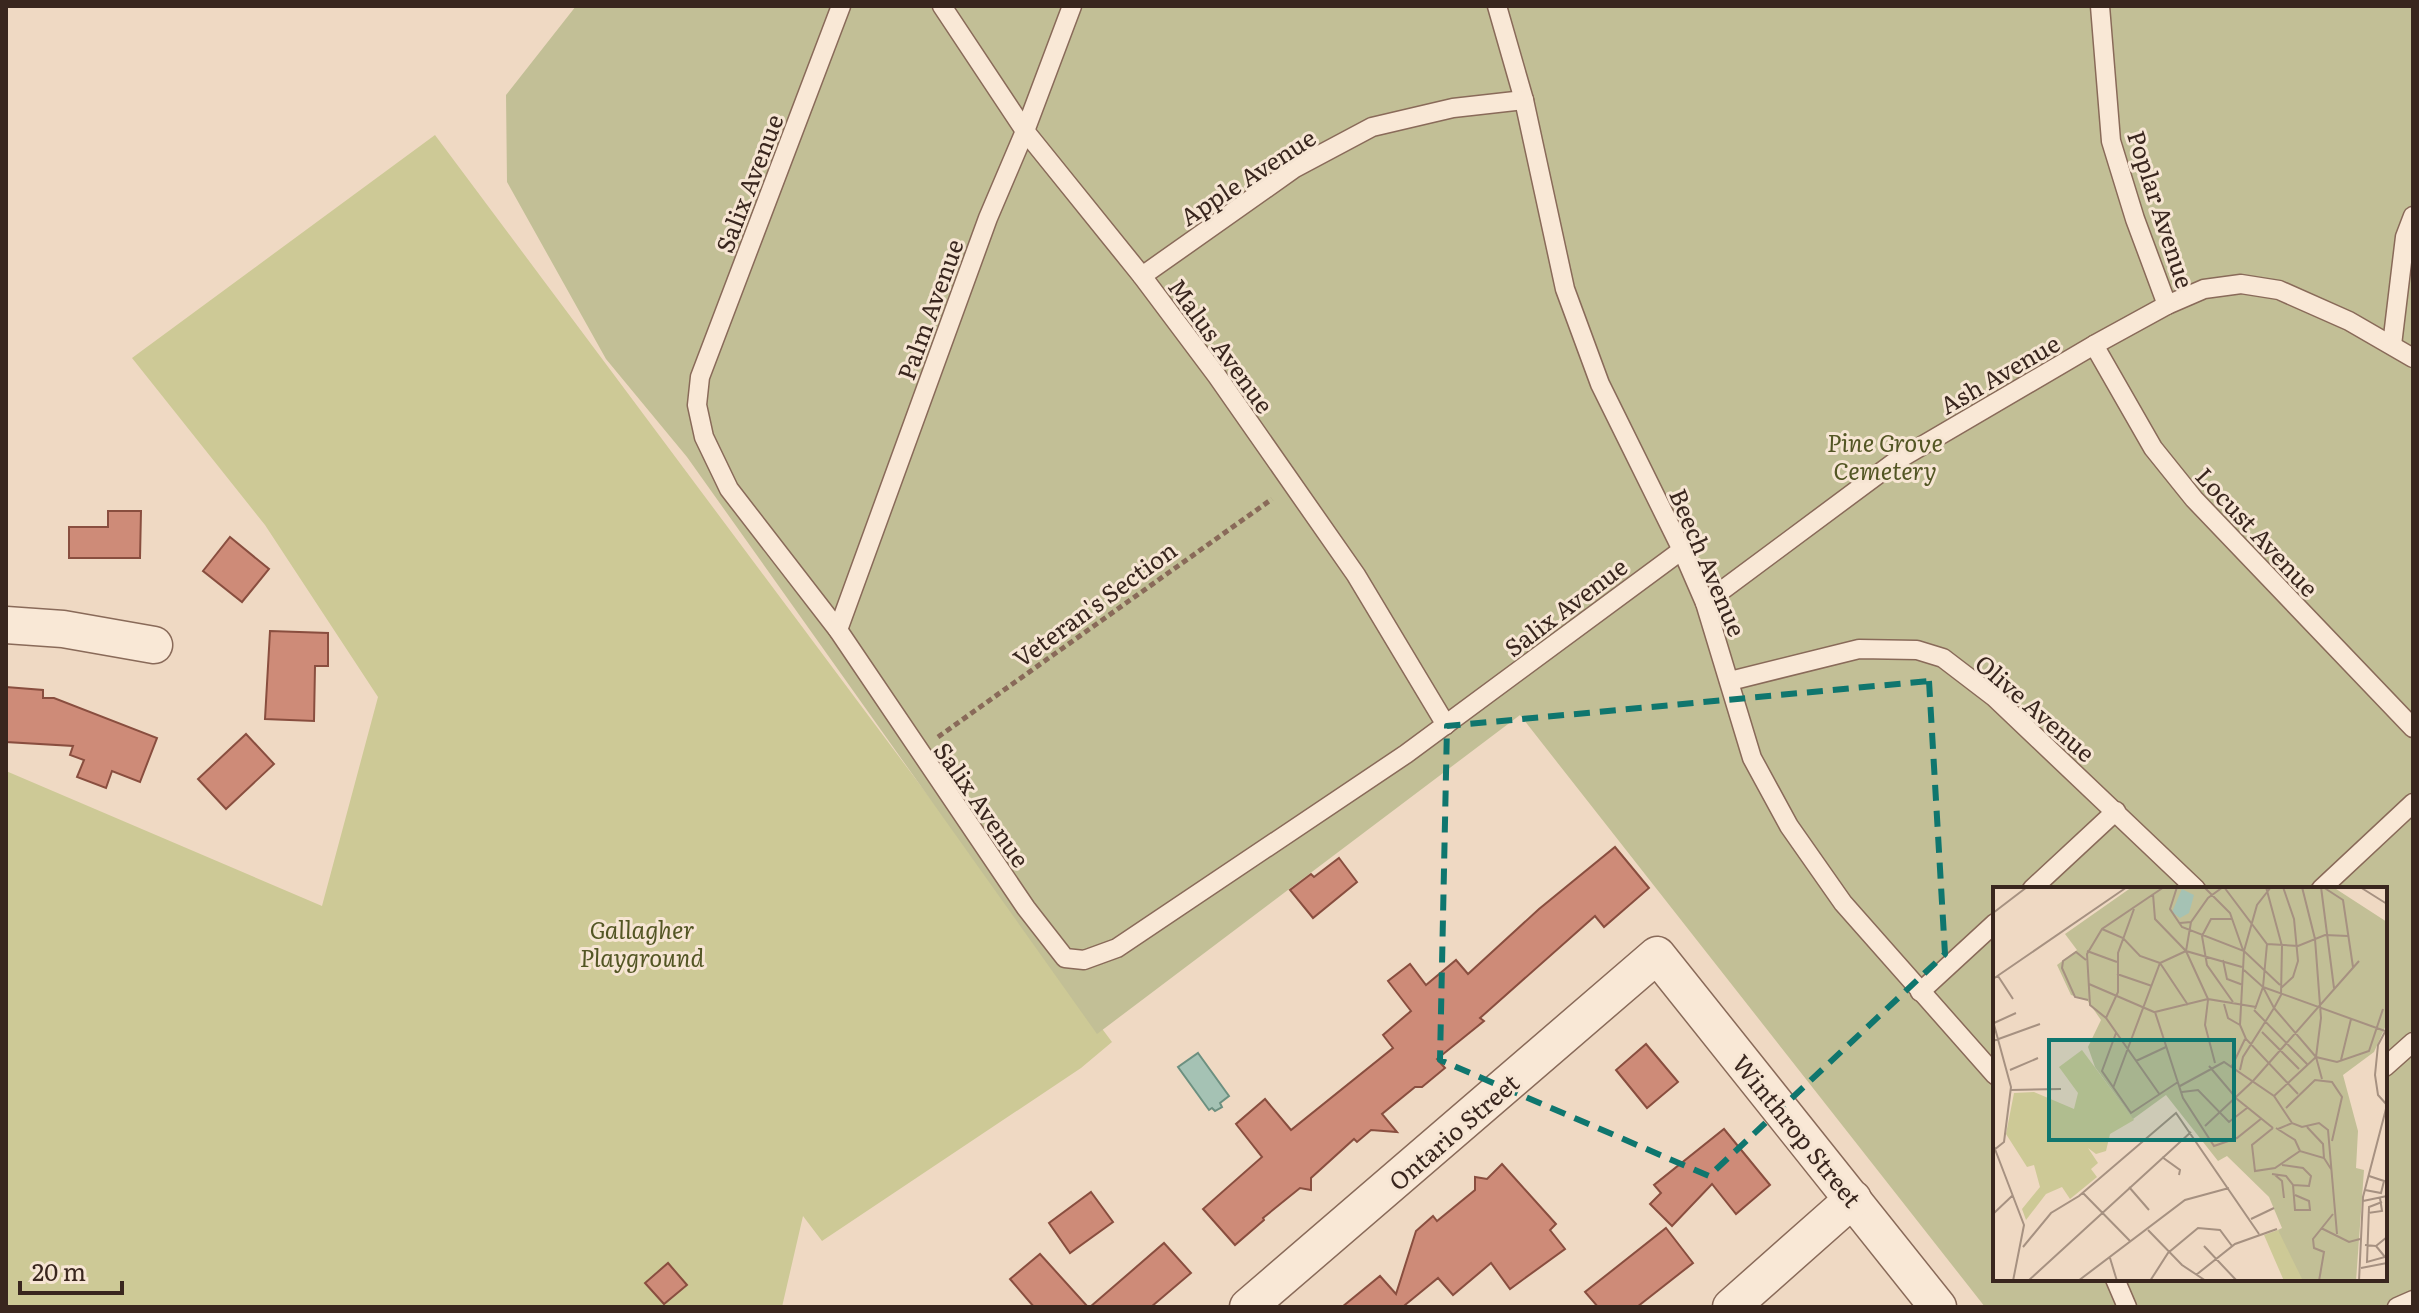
<svg xmlns="http://www.w3.org/2000/svg" width="2419" height="1313" font-family="Literata,serif">
	<style>
		.green { fill: #cdc996 }
		.cemetery { fill: #c2bf96; fill-rule: evenodd }
		.water { fill: #a5c2b4; stroke: #6c9080; stroke-width: 2 }
		.building { fill: #ce8b78; stroke: #894e3f; stroke-width: 2 }
		.lines { fill: none; stroke-linecap: round; stroke-linejoin: round }
		.lane-casing { stroke: #896a59; stroke-width: 21 }
		.street-casing { stroke: #896a59; stroke-width: 39 }
		.path { stroke: #896a59; stroke-width: 5; stroke-dasharray: 6 4; stroke-linecap: butt }
		.lane { stroke: #f9e8d6; stroke-width: 18 }
		.street { stroke: #f9e8d6; stroke-width: 36 }
		.marked { fill: none; stroke: #0f766e; stroke-width: 6; stroke-dasharray: 16 10; stroke-linejoin: round }
		.labels { text-anchor: middle; dominant-baseline: central; stroke-width: 6; stroke-linejoin: round; paint-order: stroke }
		.street-label { font-size: 24px; fill: #39261e; stroke: #f6e5d3 }
		.park-label { font-size: 24px; font-style: italic; fill: #535624; stroke: #f6e5d3 }
		.inset-road { fill: none; stroke: #a69181; stroke-width: 2 }
		.view { fill: #0f766e; fill-opacity: 0.15; stroke: #0f766e; stroke-width: 4 }
		.inset-edge { fill: none; stroke: #39261e; stroke-width: 4 }
	</style>
	<rect width="100%" height="100%" fill="#efd9c3"/>
	<path class="green" d="M435,135l677,907 -31,26 -259,173 -19,-25 -21,91h-776v-536l316,135 56,-209 -113,-172 -133,-167z"/>
	<path class="cemetery" d="M576,6h1837v1301h-428l-465,-592 -423,319 -410,-577 -81,-98 -99,-177 -1,-87zM1995,889h390v390h-390z"/>
	<path class="water" d="M1198,1053l31,43 -9,7 2,4 -7,4 -3,-3 -3,2 -31,-43z"/>
	<g class="building">
		<path d="M108,511h33l-1,47h-71v-31h39z"/>
		<path d="M230,537l39,32 -27,33 -39,-31z"/>
		<path d="M270,631l58,2v33h-13l-1,55 -49,-2z"/>
		<path d="M6,687l37,3v8h11l103,40 -17,44 -28,-11 -6,17 -29,-11 7,-17 -14,-5 3,-9 -67,-4z"/>
		<path d="M246,734l28,30 -48,45 -28,-30z"/>
		<path d="M1615,847l34,41 -45,39 -9,-11 -115,102 4,3 -47,38 8,9 -23,19h-7l-33,27 15,18 -26,-2 -14,12 -3,-3 -43,39v12l-11,-2 -37,30 1,2 -29,25 -32,-36 59,-52 -26,-33 29,-25 26,31 102,-82 -10,-13 28,-24 -23,-30 22,-17 16,21 30,-25 12,14 71,-65z"/>
		<path d="M1339,858l18,24 -44,36 -23,-28 21,-16 3,3z"/>
		<path d="M1646,1044l32,38 -31,26 -31,-38z"/>
		<path d="M1724,1129l46,56 -34,29 -24,-30 -40,42 -22,-22 11,-11 -7,-8z"/>
		<path d="M1502,1164l54,60 -6,6 15,19 -55,40 -19,-26 -38,32 -15,-17 -33,27 2,2h-65l38,-31 16,18 20,-63 17,-15 4,5 38,-31v-13l12,2z"/>
		<path d="M1091,1192l22,30 -43,31 -21,-30z"/>
		<path d="M1666,1228l27,35 -56,44h-39l-13,-15z"/>
		<path d="M1164,1243l27,30 -40,34h-61z"/>
		<path d="M1040,1254l48,53h-54l-24,-28z"/>
		<path d="M668,1263l19,22 -23,19 -19,-21z"/>
	</g>
	<g class="lines">
		<defs>
			<g id="lane">
				<path d="M841,6l-141,371 -3,28 7,32 25,52 109,141 188,278 39,50 19,2 33,-12 289,-194 276,-204"/>
				<path d="M942,6l83,125 117,145 75,100 139,199 90,150"/>
				<path d="M1497,6l27,94 41,189 35,95 82,166 23,53 47,155 37,68 54,77 152,172"/>
				<path d="M2100,6l11,135 24,78 32,86"/>
				<path d="M1142,276l153,-108 77,-41 81,-19 71,-8"/>
				<path d="M2094,345l59,103 41,51 219,229"/>
				<path d="M2392,345l13,-108 8,-21"/>
				<path d="M1705,603l191,-142 198,-116 73,-40 37,-16 37,-5 38,6 70,31 64,37"/>
				<path d="M838,630l150,-412 37,-87 47,-125"/>
				<path d="M1730,681l129,-32 58,1 26,8 51,39 202,192"/>
				<path d="M2032,889l84,-78"/>
				<path d="M2321,889l92,-86"/>
				<path d="M1920,992l75,-69"/>
				<path d="M2385,1067l28,-25"/>
				<path d="M2115,1279l12,28"/>
				<path d="M2397,1307l16,-7"/>
			</g>
			<g id="street">
				<path d="M6,625l57,4 91,16"/>
				<path d="M1248,1307l409,-352 281,352"/>
				<path d="M1731,1307l122,-108"/>
			</g>
		</defs>
		<use href="#lane" class="lane-casing"/>
		<use href="#street" class="street-casing"/>
		<path class="path" d="M938,737l334,-238"/>
		<use href="#lane" class="lane"/>
		<use href="#street" class="street"/>
	</g>
	<path class="marked" d="M1929,681l16,273 -236,222 -269,-116 7,-334z"/>
	<g class="labels">
		<g class="street-label">
			<text transform="translate(1247 176) rotate(-33)">Apple Avenue</text>
			<text transform="translate(748 183) rotate(-69)">Salix Avenue</text>
			<text transform="translate(2162 209) rotate(72)">Poplar Avenue</text>
			<text transform="translate(929 309) rotate(-70)">Palm Avenue</text>
			<text transform="translate(1222 345) rotate(54)">Malus Avenue</text>
			<text transform="translate(1999 373) rotate(-30)">Ash Avenue</text>
			<text transform="translate(2258 531) rotate(47)">Locust Avenue</text>
			<text transform="translate(1709 562) rotate(67)">Beech Avenue</text>
			<text transform="translate(1094 603) rotate(-36)">Veteran's Section</text>
			<text transform="translate(1565 606) rotate(-37)">Salix Avenue</text>
			<text transform="translate(2036 707) rotate(41)">Olive Avenue</text>
			<text transform="translate(983 804) rotate(55)">Salix Avenue</text>
			<text transform="translate(1798 1130) rotate(51)">Winthrop Street</text>
			<text transform="translate(1453 1131) rotate(-41)">Ontario Street</text>
		</g>
		<g class="park-label">
			<text x="1885" y="441">Pine Grove<tspan x="1885" dy="28">Cemetery</tspan></text>
			<text x="642" y="928">Gallagher<tspan x="642" dy="28">Playground</tspan></text>
		</g>
	</g>
	<g transform="translate(1993 887)">
		<rect width="394" height="394" fill="#efd9c3"/>
		<path d="M89,163l52,70 -24,14 -4,17 -10,3 -8,-6 10,15 -7,6 6,8 -27,22 -8,-12 -16,7 -20,26 -4,-11 18,-22 -6,-22 -7,2 -21,-33 8,-41 20,-1 40,17 4,-16 -19,-26zM285,343l39,51h-33l-20,-46z" fill="#cdc996"/>
		<path d="M139,0h201l54,35v101l-13,29 -31,23 15,56 -2,37 8,2 -8,111h-53l-25,-51 4,-2 -13,-31 -42,-41 -9,5 -52,-66 -33,24 -38,-52 -7,-20 13,-27 -14,-20 -16,-5 -14,-30 20,-15 -12,-16z" fill="#c2bf96"/>
		<path d="M189,2l12,6 -5,18 -9,5 -8,-6z" fill="#a5c2b4"/>
		<path class="inset-road" d="M184,0l-7,22 12,18 62,24 36,34M211,0l26,26 13,37M231,0l43,57 31,2 27,-11 23,1M273,0l16,59 -1,49 -7,13M278,0l-14,18 -13,46 -4,74 6,14 52,55M309,0l13,52 6,79 -5,39 6,22M328,0l13,101M330,0l20,13 10,67M367,0l27,17M160,7l2,25 31,32 56,16M0,26l34,-26M239,32h-21l-9,17 5,29 26,37M198,35l-5,29 22,48 48,8M187,36l11,-1 17,-24 15,-11M109,42l21,9 17,18 20,7M94,64l30,11M93,73l-10,-8 -13,9 -1,7 13,29 13,3M230,73l4,19 16,6M167,76l28,42M124,87l35,12M5,89l15,23M0,92l134,-92M96,97l65,28M270,100l122,44M288,101l12,-11 5,-16 -4,-42 -11,-32M215,112l-53,13 28,86 31,48 23,-8 25,-20M215,113l-3,25 10,38M231,117l4,14 12,7M281,121l42,49 21,5 32,-11 14,-42M262,122l8,-22 4,-43M261,123l53,54M113,131l12,-26v-39l16,-44M0,134l18,66 -7,55 -10,8M1,136l22,-10M394,141l-9,17 -3,30 3,20 9,10M269,145l37,37M123,146l-14,38 29,42 47,-31M0,154l47,-17M348,173l10,-41M143,174l30,-14M216,179l28,33 36,29M239,179l13,-27M17,183l28,-12M247,183l3,-13 31,-49 -11,-21 -19,-17M187,199l44,-24 50,34 18,27M120,201l47,-125 26,-12M18,203l50,-1M189,205l16,-2 31,32 18,-14M167,208l-54,-77 -16,-13 -3,-51 15,-25 62,-42M281,209l42,-39M293,221l29,-28 17,2 10,15 -10,44M212,239l48,-45 106,-120M314,240l16,17 1,14M280,241l-21,17 3,26 20,-3 25,-17 24,7 7,11M283,241l19,12 5,11M285,242l14,-6 10,4 17,-4 9,7 9,104M0,257l31,81 -11,56M169,270l18,13 -1,5M289,278l21,3 8,8 -2,10 -16,-1M279,287l14,2 7,9 2,25h15l-1,-9 -14,-6M282,288l7,6 2,17M136,300l20,23M372,303l16,3 3,-12 -15,-5M90,306l48,49M370,314l24,-5M375,326l14,-2 -2,-13M0,327l20,-19M258,332l23,-11M328,341l28,14 11,-3M155,343l34,35 24,16M372,358l11,1 11,-9M211,359l33,35M383,359l9,11 -18,5 2,-55 13,-5M30,360l28,-34 28,-17 97,-83 83,121M117,371l7,23M368,381l26,-5M203,388l39,-31 42,-15M35,394l163,-149M85,394l107,-81 44,-12M157,394l18,-28 30,-25 22,2 12,16M326,394l5,-29 -10,-4 -1,-9 20,-25M366,394l4,-84 24,-92"/>
		<path class="view" d="M56,153h185v100h-185z"/>
		<rect width="394" height="394" class="inset-edge"/>
	</g>
	<rect width="2419" height="1313" fill="none" stroke="#39261e" stroke-width="16"/>
	<path d="M20 1281v12h102v-12" fill="none" stroke="#39261e" stroke-width="4"/>
	<text x="32" y="1281" font-size="24" fill="#39261e" stroke="#f6e5d3" stroke-width="6" paint-order="stroke">20 m</text>
</svg>
